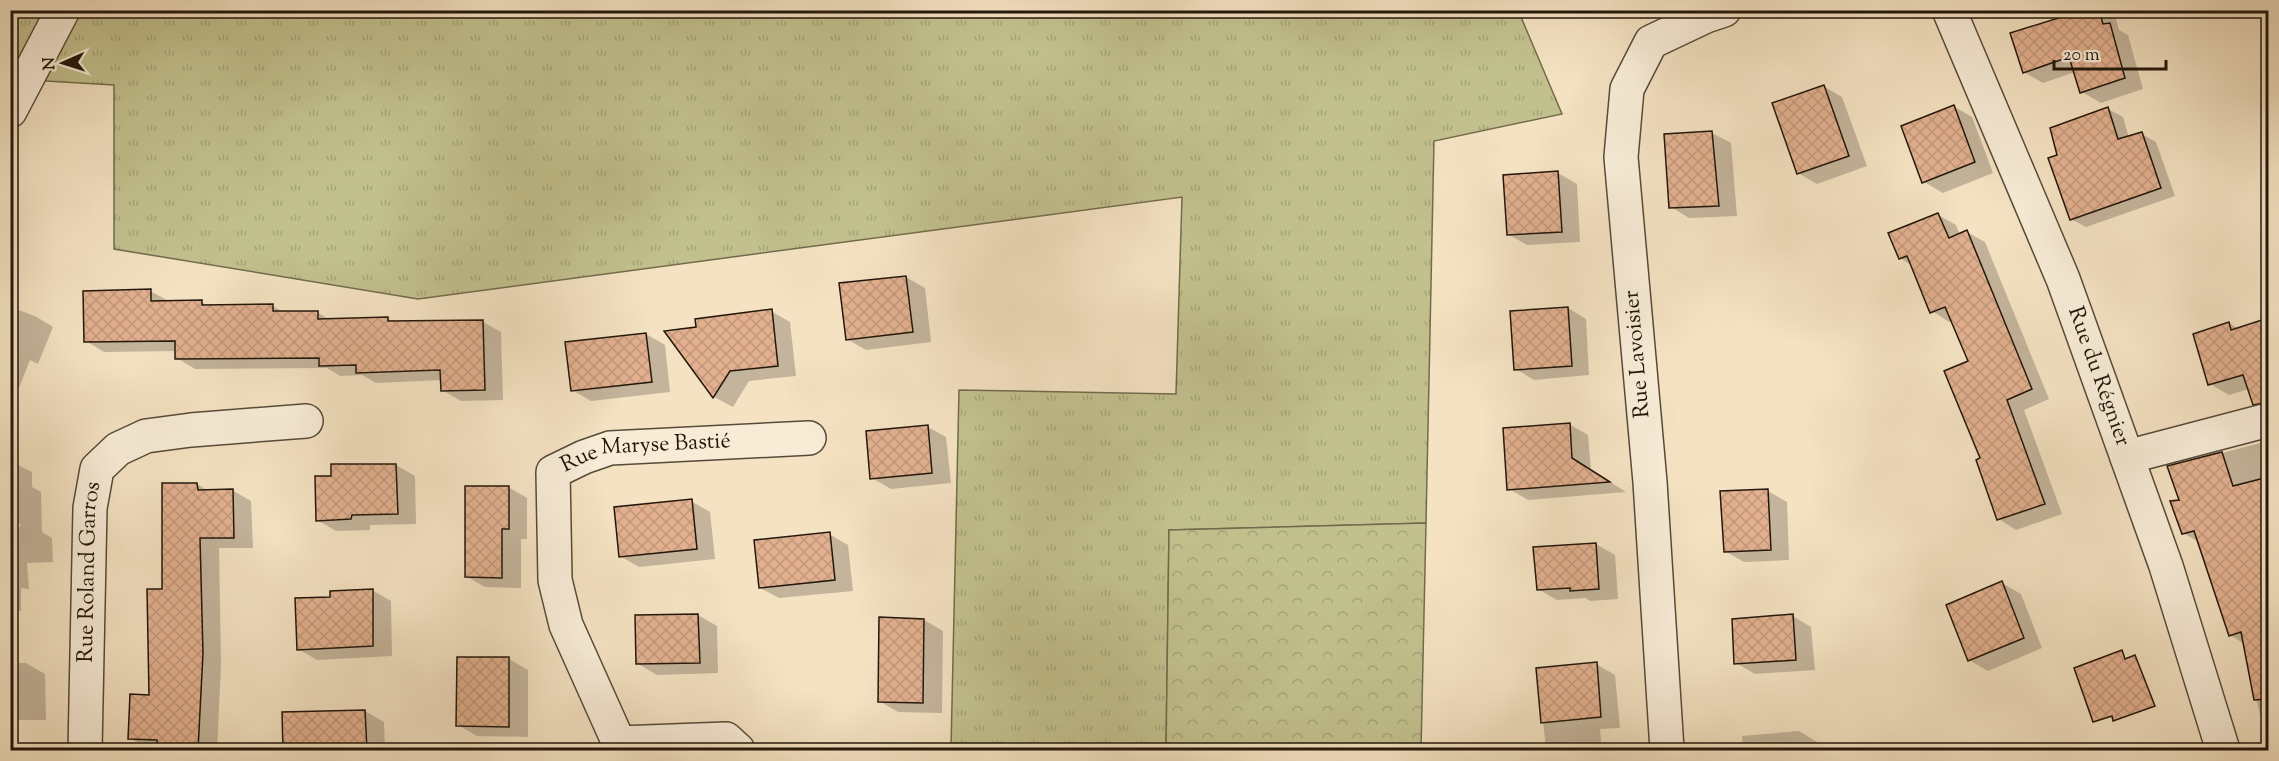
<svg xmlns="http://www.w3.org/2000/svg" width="2279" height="761" font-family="'Sorts Mill Goudy',serif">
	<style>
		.grass { fill: url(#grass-tufts); stroke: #726c4c; stroke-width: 1.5 }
		.forest { fill: url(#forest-crowns); stroke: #726c4c; stroke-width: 1.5 }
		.shadow { fill: #0003 }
		.building { fill: url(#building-cross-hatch); stroke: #22170b; stroke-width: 1.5 }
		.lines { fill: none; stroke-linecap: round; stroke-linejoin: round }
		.minor-casing { stroke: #564a39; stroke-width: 36 }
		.minor { stroke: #f8ecd7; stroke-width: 33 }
		.labels { text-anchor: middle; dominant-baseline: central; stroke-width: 4.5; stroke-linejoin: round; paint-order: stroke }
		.street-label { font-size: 22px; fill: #22170b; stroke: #f8ecd7 }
	</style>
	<defs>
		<pattern id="grass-tufts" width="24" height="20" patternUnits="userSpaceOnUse" patternTransform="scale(1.5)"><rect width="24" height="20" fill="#c2c18e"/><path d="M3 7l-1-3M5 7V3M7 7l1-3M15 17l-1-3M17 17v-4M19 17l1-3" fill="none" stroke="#a6a579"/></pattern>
		<pattern id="forest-crowns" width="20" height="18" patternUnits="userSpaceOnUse" patternTransform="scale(1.5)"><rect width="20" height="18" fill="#c2c18e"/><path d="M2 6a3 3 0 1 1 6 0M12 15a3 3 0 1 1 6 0" fill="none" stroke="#a6a579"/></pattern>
		<pattern id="building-cross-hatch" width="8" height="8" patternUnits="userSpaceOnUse" patternTransform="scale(1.5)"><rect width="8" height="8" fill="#e2b08f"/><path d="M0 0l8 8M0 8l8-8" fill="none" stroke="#c2977a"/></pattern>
	</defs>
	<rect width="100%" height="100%" fill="#f4e2c2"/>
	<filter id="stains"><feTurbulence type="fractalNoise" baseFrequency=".00333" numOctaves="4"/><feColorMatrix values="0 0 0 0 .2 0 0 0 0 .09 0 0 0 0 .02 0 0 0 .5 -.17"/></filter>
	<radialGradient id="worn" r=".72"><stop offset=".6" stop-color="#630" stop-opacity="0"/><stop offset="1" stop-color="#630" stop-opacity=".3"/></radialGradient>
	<path class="grass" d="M11,10h1507l44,104 -128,27 -8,382 -257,7 -3,220 -215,-2 8,-358 217,4 6,-197 -764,102 -304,-50v-164l-102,-6 -1,3z"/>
	<path class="forest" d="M1426,523l-5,227h-255l3,-220z"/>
	<g class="shadow">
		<path d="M2089,10h13l14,9 3,11 9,5 15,54 -42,14 -19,-11 -7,-20 -32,11 -19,-11z"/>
		<path d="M1823,86l19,11 25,69 -50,18 -19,-11z"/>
		<path d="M1953,106l19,11 21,56 -50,20 -19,-11z"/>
		<path d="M2108,109l15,8 6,21 13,-4 14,8 19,54 -89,31 -15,-8z"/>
		<path d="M1712,133l19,10 6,73 -48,2 -18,-11z"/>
		<path d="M1558,173l19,11 3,58 -53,3 -19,-11z"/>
		<path d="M1938,215l18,10 4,10 7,-3 18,10 64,157 -25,11 38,104 -46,16 -17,-11 -17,-60 -12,-97 -18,-41 -3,1 -17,-11 -19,-45 -13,-8z"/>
		<path d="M906,277l19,11 6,54 -65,8 -19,-11z"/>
		<path d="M150,291l19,10 32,1 7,4h64l12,6h33l13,8 57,-2 8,5 88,-1 18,10 2,68 -42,1 -19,-11v-10l-66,3 -14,-8 -22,1 -13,-8 -132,1 -18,-11v-7l-73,1 -18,-11z"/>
		<path d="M10,307l25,9 18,11 -15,37 -8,-4 -15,38 -5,-2z"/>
		<path d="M1568,308l18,11 3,56 -55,5 -18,-11z"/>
		<path d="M771,311l19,11 6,54 -47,5 -16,26 -19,-10 -47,-65 30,-4z"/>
		<path d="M2268,319v74l-13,-6 -26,8 -19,-11 19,-61 10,6z"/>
		<path d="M646,334l19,11 5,47 -79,9 -19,-11z"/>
		<path d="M1569,424l19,11 3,35 35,22 -98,8 -19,-11z"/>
		<path d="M928,427l18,10 5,46 -60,6 -19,-11z"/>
		<path d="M2268,441v196l-22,8 -16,-10 -31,-93 -16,-9 -3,-32 -11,-34z"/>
		<path d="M10,461l22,11v15l9,5 1,40 10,6 1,24 -26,1 2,26 -8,-1v23h-11v-84h10v-3h-10z"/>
		<path d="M396,465l19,11 1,48 -46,1v5l-34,1 -19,-11 16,-42z"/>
		<path d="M197,484l11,7 24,-1 19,11 2,47h-34l2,117 -4,85 -68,-1 -19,-11 21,-42 12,-106z"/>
		<path d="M508,487l19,11v41h-6v49l-36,-1 -18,-10z"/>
		<path d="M1768,491l19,11 2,58 -45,2 -19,-11z"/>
		<path d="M691,501l19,11 5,47 -76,8 -19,-11z"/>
		<path d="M829,534l19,11 5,46 -74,7 -19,-10z"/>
		<path d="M1596,544l19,11 3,44 -28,2 -4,-3 -29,2 -19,-11z"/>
		<path d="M2002,583l19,11 21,54 -54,23 -19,-11z"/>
		<path d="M372,590l19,11 1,55 -75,4 -19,-11 34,-51z"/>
		<path d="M698,615l19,11 1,47 -61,2 -19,-11z"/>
		<path d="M1793,616l18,11 4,43 -60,4 -19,-11z"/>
		<path d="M924,620l19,11 -1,82 -44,-1 -19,-11z"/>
		<path d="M458,659h51l19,11v67l-51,-1 -19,-11z"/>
		<path d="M10,663h16l19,11 1,46h-36z"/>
		<path d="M1596,664l19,11 5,53 -20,1 2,21h-56l-8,-81z"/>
		<path d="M2268,678v56l-4,-3 -12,-49z"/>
		<path d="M365,711l19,11 1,28h-100l-2,-37z"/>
		<path d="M1799,731l18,11 1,8h-75l-1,-14z"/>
	</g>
	<g class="building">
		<path d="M2084,10h15l4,14 7,-1 15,55 -45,15 -11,-36 -46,16 -13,-40z"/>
		<path d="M1824,85l25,71 -52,18 -25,-71z"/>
		<path d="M1954,105l21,57 -53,21 -21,-57z"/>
		<path d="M2108,107l10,32 24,-7 19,56 -91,32 -22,-62 9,-3 -7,-27z"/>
		<path d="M1712,131l7,75 -50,2 -5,-74z"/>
		<path d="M1558,171l4,61 -55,3 -4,-60z"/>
		<path d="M1938,213l11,25 18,-8 65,159 -25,11 38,104 -48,16 -21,-60 4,-2 -36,-87 24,-10 -23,-54 -15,6 -23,-57 -8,3 -11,-26z"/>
		<path d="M906,276l7,56 -67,8 -7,-57z"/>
		<path d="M151,289v12l51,-1v5l71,-1v7h45v8l70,-2v4l95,-1 2,70 -44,1 -1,-21 -84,3v-8l-37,1v-8l-144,1v-18l-91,1 -1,-51z"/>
		<path d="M1568,307l4,59 -58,4 -4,-59z"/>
		<path d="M772,309l6,57 -48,5 -17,27 -49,-67 32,-4 -1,-8z"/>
		<path d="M2268,318v84l-15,3 -10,-30 -35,10 -15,-51 36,-12 2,8z"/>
		<path d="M646,333l6,49 -81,9 -6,-49z"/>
		<path d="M1570,423l2,35 38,24 -103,8 -4,-62z"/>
		<path d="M928,425l4,48 -62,6 -4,-48z"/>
		<path d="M2222,452l11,34 35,-9v222l-14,1 -13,-68 -12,4 -35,-105 -12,3 -12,-33 9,-1 -12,-34z"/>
		<path d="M331,464h65l2,50 -46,1 -1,4 -35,2 -1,-45h16z"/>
		<path d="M162,483h35l1,7 35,-1 1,49h-34l3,115 -5,97h-41v-10l-29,-1 2,-45 19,1 -2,-106h15z"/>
		<path d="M465,486h44v43h-7v49l-37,-1z"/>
		<path d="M1768,489l3,61 -47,2 -4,-61z"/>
		<path d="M692,499l5,50 -78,8 -5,-50z"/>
		<path d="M830,532l5,48 -76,8 -5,-48z"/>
		<path d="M1596,543l3,46 -29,2v-3l-33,2 -4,-43z"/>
		<path d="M2002,581l22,57 -56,23 -22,-56z"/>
		<path d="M373,589v57l-76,4 -2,-52 35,-1v-6z"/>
		<path d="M698,614l2,49 -64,1 -1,-49z"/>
		<path d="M1793,614l3,46 -62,4 -2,-45z"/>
		<path d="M879,617l45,2 -1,84 -45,-1z"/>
		<path d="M2122,650l3,9 10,-4 20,51 -42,15 -1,-5 -19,6 -19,-54z"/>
		<path d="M457,657h52v70l-53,-1z"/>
		<path d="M1597,662l4,55 -60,6 -5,-55z"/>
		<path d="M365,710l2,40h-84l-1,-38z"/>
	</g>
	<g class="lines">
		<defs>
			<g id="minor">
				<path id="s1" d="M1949,10l114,269 103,287 57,184"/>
				<path d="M10,111l53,-101"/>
				<path d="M2127,457l141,-37"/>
				<path d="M619,743l107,-4 12,11"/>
				<path id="s2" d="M85,750l5,-242 7,-39 21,-20 28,-13 45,-6 115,-9"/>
				<path id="s3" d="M622,750l-56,-125 -11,-45 -2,-108 31,-15 26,-9 199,-10"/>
				<path d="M1667,750l-17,-268 -29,-325 6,-68 24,-47 55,-26 18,-6"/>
			</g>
		</defs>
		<use href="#minor" class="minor-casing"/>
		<use href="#minor" class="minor"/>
	</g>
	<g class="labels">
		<g class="street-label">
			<text transform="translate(1638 354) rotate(-95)">Rue Lavoisier</text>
			<text stroke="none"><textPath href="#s1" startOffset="396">Rue du Régnier</textPath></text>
			<text stroke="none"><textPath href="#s3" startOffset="388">Rue Maryse Bastié</textPath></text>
			<text stroke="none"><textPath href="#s2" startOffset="178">Rue Roland Garros</textPath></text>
		</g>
	</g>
	<rect width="2279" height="761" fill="none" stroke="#f4e2c2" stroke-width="36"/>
	<rect x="12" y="12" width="2255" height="737" fill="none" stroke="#22170b" stroke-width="3"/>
	<rect x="18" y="18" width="2243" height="725" fill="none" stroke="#22170b" stroke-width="1.5"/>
	<g transform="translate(63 63) rotate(267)" stroke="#f8ecd7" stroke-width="4.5" paint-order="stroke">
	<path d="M0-4.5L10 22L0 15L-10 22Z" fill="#22170b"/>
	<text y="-9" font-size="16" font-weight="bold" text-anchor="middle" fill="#22170b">N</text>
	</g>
	<path d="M2054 60v9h112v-9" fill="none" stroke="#22170b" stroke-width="3"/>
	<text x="2063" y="60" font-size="18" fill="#22170b" stroke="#f8ecd7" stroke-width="4.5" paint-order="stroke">20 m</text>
	<rect width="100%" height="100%" filter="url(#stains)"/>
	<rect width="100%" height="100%" fill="url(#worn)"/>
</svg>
